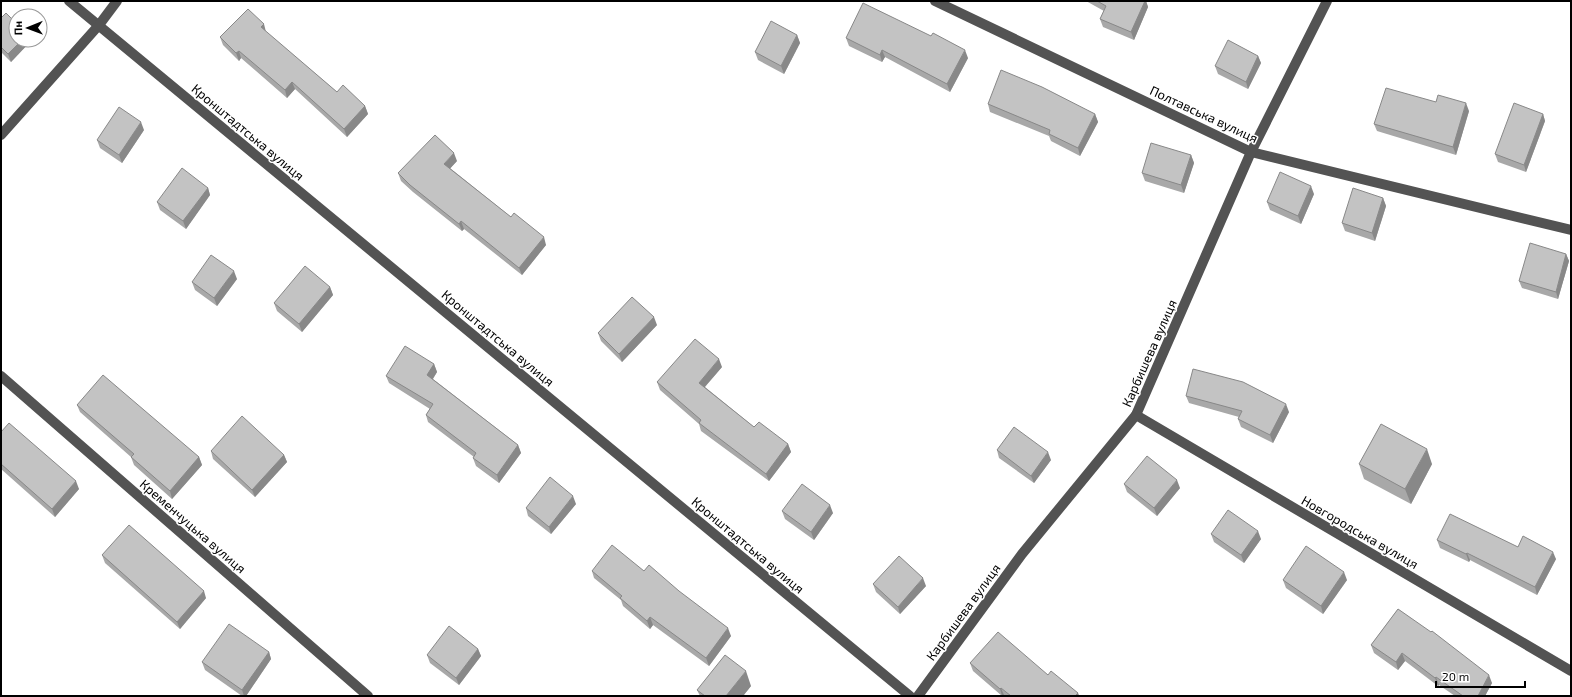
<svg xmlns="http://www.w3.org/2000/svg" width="1572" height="697" font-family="'Exo 2',sans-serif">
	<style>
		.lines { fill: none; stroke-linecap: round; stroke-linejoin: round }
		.minor { stroke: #535353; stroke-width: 10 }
		.wall { fill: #a8a8a8 }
		.shaded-wall { fill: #888 }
		.building { fill: #c3c3c3; stroke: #888 }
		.labels { text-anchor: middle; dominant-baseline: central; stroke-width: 3; stroke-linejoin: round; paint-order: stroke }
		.street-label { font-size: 13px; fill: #000; stroke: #fff }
	</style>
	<rect width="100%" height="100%" fill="#fff"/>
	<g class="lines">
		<g class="minor">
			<path d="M69,1l841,695"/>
			<path d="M935,1l316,151 320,78"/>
			<path d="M1,135l98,-110 18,-24"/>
			<path d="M1,376l367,320"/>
			<path d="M1136,415l435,256"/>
			<path d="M918,696l104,-142 114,-139 115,-263 76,-151"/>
		</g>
	</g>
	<g class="wall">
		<path d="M1086,1h60l2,6 -14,33 -31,-13 -3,-8 4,-8z"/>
		<path d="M1,18l29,24 -19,20 -10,-10z"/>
		<path d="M266,32l71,60 28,14 3,8 -21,23 -52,-48 -8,9 -46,-40 -2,3 -16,-16 -3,-8z"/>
		<path d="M797,35l3,8 -16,31 -26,-14 -3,-8z"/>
		<path d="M846,38l122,20 -18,34 -65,-35 -3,5 -33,-16z"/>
		<path d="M1258,56l3,7 -13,26 -30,-15 -3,-8z"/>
		<path d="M988,104l107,10 3,8 -18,34 -29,-15 -2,-5 -59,-24z"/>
		<path d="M1469,111l-13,44 -79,-24 -3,-7z"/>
		<path d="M1543,114l2,7 -19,51 -28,-10 -3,-8z"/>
		<path d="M144,130l-22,33 -22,-15 -3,-8z"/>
		<path d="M1191,155l3,8 -10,30 -39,-12 -3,-8z"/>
		<path d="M457,161l-7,7 96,77 -24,30 -58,-46 -2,2 -49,-39 -12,-11 -3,-8z"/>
		<path d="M208,188l2,7 -24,34 -26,-19 -3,-8z"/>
		<path d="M1314,194l-13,30 -31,-14 -3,-8z"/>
		<path d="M1383,198l3,8 -11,35 -30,-10 -3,-8z"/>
		<path d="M1566,254l3,7 -11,38 -36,-11 -3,-7z"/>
		<path d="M237,279l-20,27 -22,-16 -3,-8z"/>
		<path d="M330,287l3,8 -31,37 -25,-21 -3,-8z"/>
		<path d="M657,325l-35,37 -21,-21 -3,-8z"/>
		<path d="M434,364l3,8 -4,7 85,66 3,8 -22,30 -23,-17 -3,-8 1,-1 -46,-35 -2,-7 4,-6 -41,-26 -3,-7z"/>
		<path d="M722,367l-17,20 49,40 34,17 3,8 -22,29 -68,-50 -2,-7 -39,-34 -3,-8z"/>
		<path d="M1186,396l103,16 -16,31 -32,-16 -3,-8 1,-2 -50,-14z"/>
		<path d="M77,405l122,52 3,8 -30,34 -38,-34 -3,-8 -51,-45z"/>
		<path d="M1,432l78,57 -24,28 -54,-48z"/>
		<path d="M997,450l54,10 -17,23 -35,-25z"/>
		<path d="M211,451l73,4 3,7 -32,35 -42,-38z"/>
		<path d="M1359,464h73l-21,40 -47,-25z"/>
		<path d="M1124,484l56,4 -23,28 -30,-24z"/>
		<path d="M576,504l-25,30 -23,-18 -2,-8z"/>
		<path d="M782,511l51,2 -19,27 -29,-21z"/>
		<path d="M1211,534l50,5 -17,24 -30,-21z"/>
		<path d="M1437,540l81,7 38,12 -19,36 -67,-35 -1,2 -29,-14z"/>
		<path d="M102,555l104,43 -26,31 -75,-66z"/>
		<path d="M592,571h52l87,65 -22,30 -56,-41 -3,4 -27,-23 -2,-6 -27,-22z"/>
		<path d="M1283,580h64l-24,34 -37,-26z"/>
		<path d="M873,584l53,2 -26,28 -24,-22z"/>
		<path d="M1398,609l94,74 -7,13h-30l-16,-11 -1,1 -33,-25 -7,9 -24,-17 -3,-8z"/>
		<path d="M478,649l3,7 -22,29 -29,-22 -3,-8z"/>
		<path d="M269,652l2,7 -25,37h-4l-37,-26 -3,-8z"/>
		<path d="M970,663l78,12 30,18 1,3h-75v-1l-2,1 -29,-25z"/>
		<path d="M751,686l-8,10h-43l-3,-6z"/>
	</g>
	<g class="shaded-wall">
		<path d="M1145,1h1l2,6 -14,33 -3,-8z"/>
		<path d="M264,24l2,8 -5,-5z"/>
		<path d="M797,35l3,8 -16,31 -3,-8z"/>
		<path d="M22,40h7l1,2 -19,20 -3,-8z"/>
		<path d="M882,50l3,7 -3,5 -2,-7z"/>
		<path d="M965,50l3,8 -18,34 -3,-8z"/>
		<path d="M239,51l2,7 -2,3 -3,-8z"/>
		<path d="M1258,56l3,7 -13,26 -2,-7z"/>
		<path d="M292,82l3,7 -8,9 -2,-8z"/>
		<path d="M1466,103l3,8 -13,44 -3,-8z"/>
		<path d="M365,106l3,8 -21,23 -3,-8z"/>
		<path d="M1095,114l3,8 -18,34 -2,-8z"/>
		<path d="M1543,114l2,7 -19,51 -2,-7z"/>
		<path d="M141,122l3,8 -22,33 -3,-8z"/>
		<path d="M454,153l3,8 -10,11 -3,-8z"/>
		<path d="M1191,155l3,8 -10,30 -3,-8z"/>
		<path d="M1311,186l3,8 -13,30 -3,-8z"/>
		<path d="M208,188l2,7 -24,34 -3,-8z"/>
		<path d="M1383,198l3,8 -11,35 -3,-8z"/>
		<path d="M461,221l3,8 -2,2 -3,-7z"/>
		<path d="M544,237l2,8 -24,30 -3,-7z"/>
		<path d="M1566,254l3,7 -11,38 -2,-7z"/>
		<path d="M234,271l3,8 -20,27 -3,-8z"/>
		<path d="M330,287l3,8 -31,37 -3,-8z"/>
		<path d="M654,317l3,8 -35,37 -3,-8z"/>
		<path d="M719,359l3,8 -20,23 -3,-7z"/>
		<path d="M434,364l3,8 -7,11 -3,-8z"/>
		<path d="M1286,404l3,8 -16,31 -3,-8z"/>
		<path d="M788,444l3,8 -22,29 -3,-7z"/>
		<path d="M518,445l3,8 -22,30 -2,-8z"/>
		<path d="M1427,449l5,15 -21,40 -6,-15z"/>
		<path d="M1048,452l3,8 -17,23 -3,-7z"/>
		<path d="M284,455l3,7 -32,35 -3,-7z"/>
		<path d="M199,457l3,8 -30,34 -2,-8z"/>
		<path d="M1177,480l3,8 -23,28 -3,-8z"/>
		<path d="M76,481l3,8 -24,28 -3,-8z"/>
		<path d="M573,496l3,8 -25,30 -2,-7z"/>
		<path d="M830,505l3,8 -19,27 -3,-8z"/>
		<path d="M1258,531l3,8 -17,24 -3,-8z"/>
		<path d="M1553,552l3,7 -19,36 -2,-8z"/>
		<path d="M1467,553l3,7 -1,2 -3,-8z"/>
		<path d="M1344,572l3,8 -24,34 -2,-8z"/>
		<path d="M923,578l3,8 -26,28 -2,-7z"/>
		<path d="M204,591l2,7 -26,31 -3,-7z"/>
		<path d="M650,617l3,8 -3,4 -3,-8z"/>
		<path d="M728,628l3,8 -22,30 -3,-8z"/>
		<path d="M478,649l3,7 -22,29 -3,-7z"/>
		<path d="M269,652l2,7 -25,37h-2l-2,-6z"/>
		<path d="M1402,653l3,8 -7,9 -2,-8z"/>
		<path d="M746,671l5,15 -8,10h-17z"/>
		<path d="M1489,675l3,8 -7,13h-7z"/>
		<path d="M1436,677l3,8 -1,1 -3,-8z"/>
		<path d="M1001,688l3,7 -1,1h-1l-2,-7z"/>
		<path d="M1078,693l1,3h-4z"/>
	</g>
	<g class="building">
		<path d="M1097,1h48l-14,31 -31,-13 6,-13z"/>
		<path d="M863,3l68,33 2,-3 32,17 -18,34 -65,-34 -2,5 -34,-17z"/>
		<path d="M248,9l16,15 -3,3 76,65 6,-7 22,21 -21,23 -52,-47 -7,8 -46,-39 -3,2 -16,-16z"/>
		<path d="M6,13l10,10v17h6l-14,14 -7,-7v-29z"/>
		<path d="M771,21l26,14 -16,31 -26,-14z"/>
		<path d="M1228,40l30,16 -12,26 -31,-16z"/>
		<path d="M1001,70l41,17 53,27 -17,34 -29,-14 1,-4 -62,-26z"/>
		<path d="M1386,88l50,14 2,-7 28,8 -13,44 -79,-23z"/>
		<path d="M1514,103l29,11 -19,51 -29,-11z"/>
		<path d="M119,107l22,15 -22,33 -22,-15z"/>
		<path d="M435,135l19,18 -10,11 67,53 3,-4 30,24 -25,31 -58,-47 -2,3 -49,-39 -12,-12z"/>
		<path d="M1151,143l40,12 -10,30 -39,-12z"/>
		<path d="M182,168l26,20 -25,33 -26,-19z"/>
		<path d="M1280,172l31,14 -13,30 -31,-14z"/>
		<path d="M1353,188l30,10 -11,35 -30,-10z"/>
		<path d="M1530,243l36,11 -10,38 -37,-11z"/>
		<path d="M211,255l23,16 -20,27 -22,-16z"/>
		<path d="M305,266l25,21 -31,37 -25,-21z"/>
		<path d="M632,297l22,20 -35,37 -21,-21z"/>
		<path d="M695,339l24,20 -20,24 55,44 5,-5 29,22 -22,30 -67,-51 2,-3 -44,-38z"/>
		<path d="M405,346l29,18 -7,11 91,70 -21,30 -24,-17 3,-5 -50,-38 7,-11 -47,-28z"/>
		<path d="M1193,369l50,13 43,22 -16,31 -32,-16 4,-8 -56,-15z"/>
		<path d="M103,375l96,82 -29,34 -39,-34 3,-3 -57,-49z"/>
		<path d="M242,416l42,39 -32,35 -41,-39z"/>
		<path d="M9,423l67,58 -24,28 -51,-45v-32z"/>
		<path d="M1381,424l46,25 -22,40 -46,-25z"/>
		<path d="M1014,427l34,25 -17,24 -34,-26z"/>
		<path d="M1147,456l30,24 -23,28 -30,-24z"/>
		<path d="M550,477l23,19 -24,31 -23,-19z"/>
		<path d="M802,484l28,21 -19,27 -29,-21z"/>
		<path d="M1228,510l30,21 -17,24 -30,-21z"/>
		<path d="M1450,514l68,33 5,-11 30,16 -18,35 -68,-34 -1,1 -29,-14z"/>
		<path d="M129,525l75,66 -27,31 -75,-67z"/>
		<path d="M612,545l32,26 5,-6 30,26 49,37 -22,30 -56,-41 -3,4 -27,-23 2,-2 -30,-25z"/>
		<path d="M1306,546l38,26 -23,34 -38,-26z"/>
		<path d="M899,556l24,22 -25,29 -25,-23z"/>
		<path d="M1398,609l33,23 1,-1 57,44 -11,21h-15l-27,-19 -1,1 -33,-25 -6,9 -25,-17z"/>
		<path d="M229,624l40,28 -27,38 -40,-28z"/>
		<path d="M449,626l29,23 -22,29 -29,-23z"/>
		<path d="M998,632l50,43 3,-4 27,22 -3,3h-64l-10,-8 -1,1 -30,-26z"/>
		<path d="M725,655l21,16 -20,25h-21l-8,-6z"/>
	</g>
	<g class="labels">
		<g class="street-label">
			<text transform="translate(1204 114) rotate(25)">Полтавська вулиця</text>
			<text transform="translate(248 132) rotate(40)">Кронштадтська вулиця</text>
			<text transform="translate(498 338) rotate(40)">Кронштадтська вулиця</text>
			<text transform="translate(1149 353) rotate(-66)">Карбишева вулиця</text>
			<text transform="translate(193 526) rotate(41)">Кременчуцька вулиця</text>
			<text transform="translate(1360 532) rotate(30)">Новгородська вулиця</text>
			<text transform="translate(748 545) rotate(40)">Кронштадтська вулиця</text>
			<text transform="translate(963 612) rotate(-54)">Карбишева вулиця</text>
		</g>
	</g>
	<rect width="1572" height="697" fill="none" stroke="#000000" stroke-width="4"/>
	<g transform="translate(28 28) rotate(269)"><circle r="19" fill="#ffffff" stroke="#999999"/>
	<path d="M0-3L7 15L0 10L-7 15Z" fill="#000000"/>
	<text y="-6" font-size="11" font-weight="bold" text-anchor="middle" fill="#000000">Пн</text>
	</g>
	<path d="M1436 681v6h89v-6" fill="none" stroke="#000000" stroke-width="2"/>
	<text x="1442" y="681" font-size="12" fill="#000000" stroke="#ffffff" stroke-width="3" paint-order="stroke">20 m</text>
</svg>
